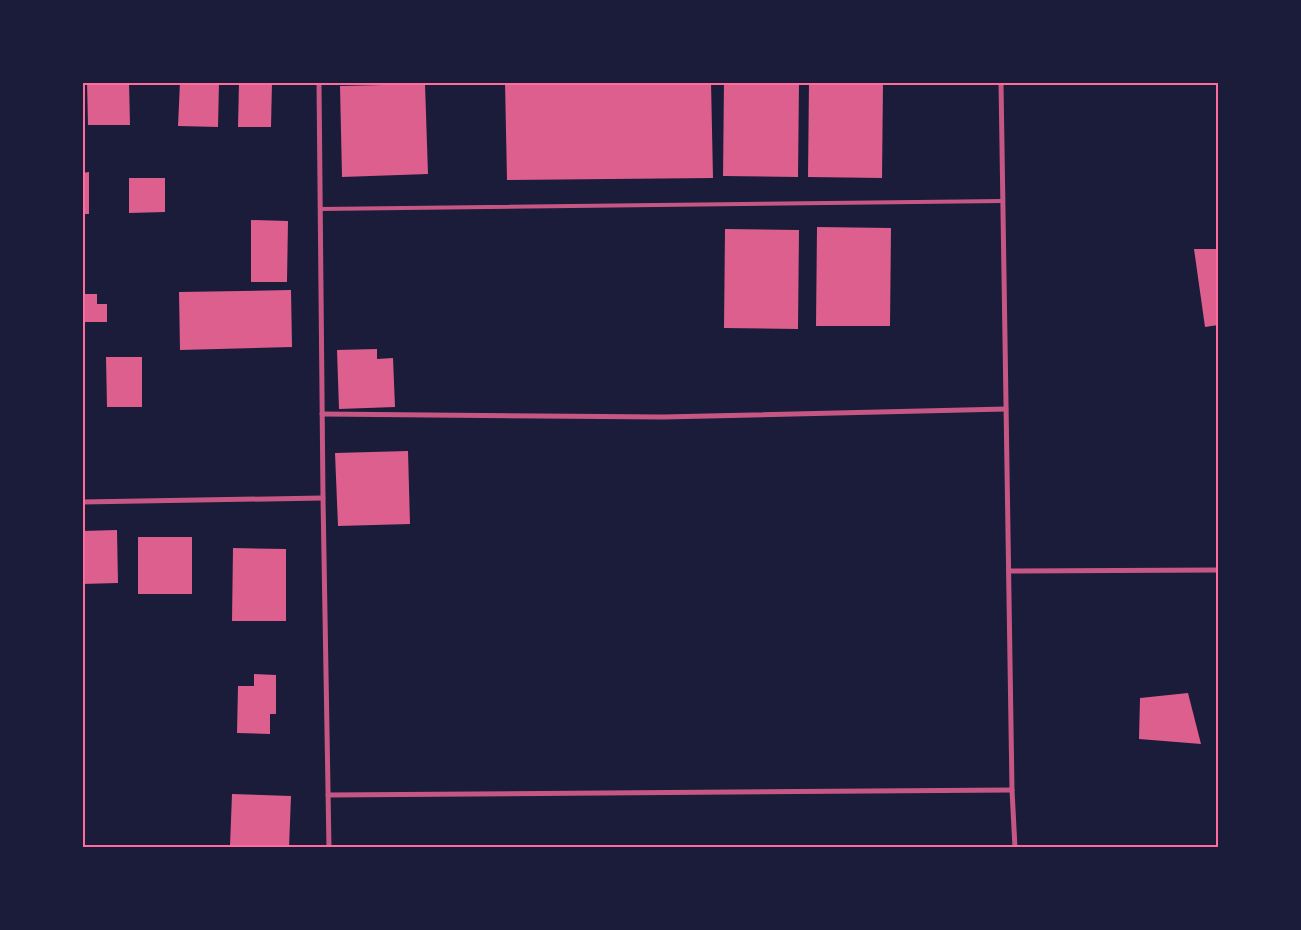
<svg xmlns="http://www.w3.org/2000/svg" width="1301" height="930" font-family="'Fira Sans Condensed',sans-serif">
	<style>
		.building { fill: #dd5f8e }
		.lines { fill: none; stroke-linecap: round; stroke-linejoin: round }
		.service { stroke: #c65784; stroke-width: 4 }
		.minor { stroke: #c65784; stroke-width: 5 }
		.neatline { fill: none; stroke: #ff6b9d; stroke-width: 2 }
	</style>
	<rect width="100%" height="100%" fill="#1b1b3a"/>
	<g class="building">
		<path d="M87,82h42l1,43h-42z"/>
		<path d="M180,82h39l-1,45 -40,-1z"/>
		<path d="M239,82h33l-1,45h-33z"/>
		<path d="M505,82h206l2,96 -206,2z"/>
		<path d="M724,82h75l-1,95 -75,-1z"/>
		<path d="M809,82h74l-1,96 -74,-1z"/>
		<path d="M425,84l3,90 -86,3 -2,-91z"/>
		<path d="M89,172v42h-7v-41z"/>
		<path d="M129,178h36v34l-36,1z"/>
		<path d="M251,220l37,1 -1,61h-36z"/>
		<path d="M817,227l74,1 -1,98h-74z"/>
		<path d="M725,229l74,1 -1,99 -74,-1z"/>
		<path d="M1194,249h24v76l-13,2z"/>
		<path d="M291,290l1,57 -112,3 -1,-58z"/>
		<path d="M82,294h15v10h10v18h-25z"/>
		<path d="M377,349v10l16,-1 2,49 -56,2 -2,-59z"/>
		<path d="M106,357h36v50h-35z"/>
		<path d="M408,451l2,73 -72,2 -3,-73z"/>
		<path d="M117,530l1,53 -36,1v-53z"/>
		<rect x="138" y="537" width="54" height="57"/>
		<path d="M233,548l53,1v72h-54z"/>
		<path d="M254,674l22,1v39h-6v20l-33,-1 1,-47h16z"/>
		<path d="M1188,693l13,51 -62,-5 1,-41z"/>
		<path d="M232,794l59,2 -2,52 -59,-2z"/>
	</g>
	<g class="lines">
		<path class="service" d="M320,209l683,-8"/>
		<g class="minor">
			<path d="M319,82l4,416 6,350"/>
			<path d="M1001,82l11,708 3,58"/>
			<path d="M322,414l341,3 343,-8"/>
			<path d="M82,502l241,-4"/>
			<path d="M1009,571l209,-1"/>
			<path d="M328,795l684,-5"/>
		</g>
	</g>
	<rect width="1301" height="930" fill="none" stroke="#1b1b3a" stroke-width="168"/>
	<rect x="84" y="84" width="1133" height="762" class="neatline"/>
</svg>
